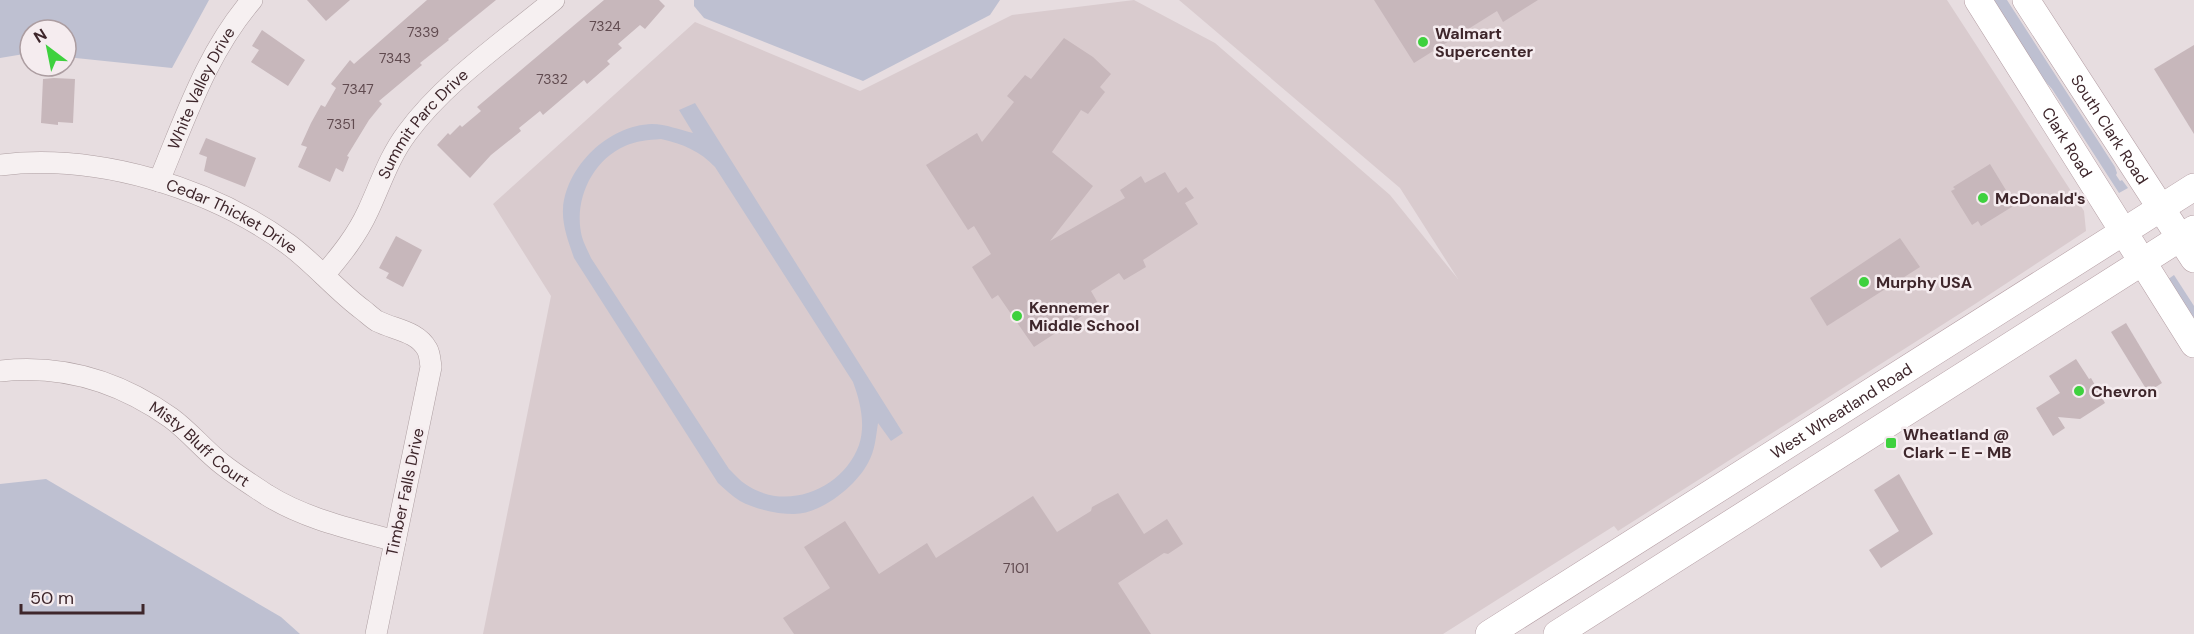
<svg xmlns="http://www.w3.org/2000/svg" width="2194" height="634" font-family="'DM Sans',sans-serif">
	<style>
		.built { fill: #d9cbce }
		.green { fill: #bec0d1; fill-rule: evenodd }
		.building { fill: #c7b7bb }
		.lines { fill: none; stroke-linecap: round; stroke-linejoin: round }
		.minor-casing { stroke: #ae9fa2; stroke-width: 22 }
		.major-casing { stroke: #b39ca2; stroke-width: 28 }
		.minor { stroke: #f6f0f1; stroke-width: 21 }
		.major { stroke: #fff; stroke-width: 27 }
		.poi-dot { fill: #3ed13e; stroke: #f5ecef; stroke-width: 2 }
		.labels { text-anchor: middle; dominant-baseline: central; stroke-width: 5; stroke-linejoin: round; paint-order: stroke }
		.number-label { font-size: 14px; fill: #604a4f }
		.poi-label { font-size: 16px; font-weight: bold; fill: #3e262b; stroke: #f5ecef; text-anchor: start }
		.street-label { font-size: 16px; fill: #3e262b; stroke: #f5ecef }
	</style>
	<rect width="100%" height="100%" fill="#e7dde0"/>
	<path class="built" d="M1134,0l81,43 175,152 68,84 -58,-91 -221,-188h768l137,211 2,20 -111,73 -357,227 -4,-5 -171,108h-960l68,-338 -58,-92 202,-182 165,69 152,-76z"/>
	<g class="green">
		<path d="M0,0h209l-37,68 -106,-11v-27h-36v23l-30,5z"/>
		<path d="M694,0h306l-10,15 -127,66 -159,-63 -10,-12z"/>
		<path d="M1985,0h22l108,167 2,6 -1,2 4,6 2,-1 6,8 -9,5 -67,-104 -22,-25z"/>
		<path d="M695,103l208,330 -12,8 -13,-18c-2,13 -3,28 -10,40 -12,23 -47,51 -74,51 -17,0 -39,-5 -54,-13 -8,-5 -15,-12 -22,-18l-144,-225c-5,-15 -12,-32 -11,-49 3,-43 46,-84 89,-85 14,0 28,6 41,9l-14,-23zM661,139c22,5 39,12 54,28l138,215c7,19 13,42 6,63 -15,42 -69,66 -109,42 -8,-4 -15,-12 -21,-18l-138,-211c-3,-7 -7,-14 -9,-21 -9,-35 9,-76 43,-91 11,-5 23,-6 36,-7z"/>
		<path d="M2174,275l20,31v18l-27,-44z"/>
		<path d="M46,479l235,138 19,17h-300v-150z"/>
	</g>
	<g class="building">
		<path d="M307,0h43l-24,21z"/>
		<path d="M427,0h69l-48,39 1,1 -29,23 2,2 -43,36 3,3 -13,16 -22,36 2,1 -6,15 -7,-4 -6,14 -32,-15 9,-20 -6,-2 10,-22 10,-18 4,2 11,-19 -5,-4 19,-24 4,4z"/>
		<path d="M604,0h55l6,6 -20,23 -5,-4 -22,19 4,4 -15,13 3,3 -23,20 -3,-4 -41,35 -3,-4 -21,17 2,3 -30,24 -21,23 -33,-33 11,-12 2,2 10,-10 2,2 19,-16 -4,-4z"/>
		<path d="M1374,0h164l-35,22 -6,-11 -83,52z"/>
		<path d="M262,30l43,30 -17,26 -37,-24 8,-12 -7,-4z"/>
		<path d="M1064,38l29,19 18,17 -11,13 5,5 -17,22 -7,-4 -29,42 41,34 -43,55 75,-43 -5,-8 21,-14 4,7 20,-11 13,21 8,-6 8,11 -9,5 13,21 -55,36 3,7 -22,13 -5,-7 -28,18 8,14 -65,42 -36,-52 -6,4 -20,-32 19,-13 -17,-28 -6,4 -42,-65 51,-32 5,9 32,-40 -7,-6 18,-21 6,4z"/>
		<path d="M2194,45v89l-40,-65z"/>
		<path d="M54,78l21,1 -2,44 -15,-1v3l-17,-2 2,-44z"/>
		<path d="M206,138l50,20 -11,29 -41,-16 3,-14 -8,-3z"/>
		<path d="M1990,164l25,41 -34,21 -3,-5 -6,4 -21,-34 4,-2 -2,-2z"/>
		<path d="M396,236l26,14 -19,37 -17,-9 3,-5 -10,-5z"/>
		<path d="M1900,238l20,29 -93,59 -17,-28z"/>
		<path d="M2126,323l36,60 -14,9 -37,-60z"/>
		<path d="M2076,359l13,20 2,-1 14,25 -25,16 -22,-2 7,11 -12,8 -17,-28 24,-15 -11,-17z"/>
		<path d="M1899,474l34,60 -52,34 -12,-18 30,-19 -25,-41z"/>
		<path d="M1118,493l26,41 23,-15 16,25 -15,10 -4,-1 -46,30 33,51h-357l-11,-16 47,-30 -26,-41 41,-26 34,53 48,-31 9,15 97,-62 24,36 34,-21 1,-4z"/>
	</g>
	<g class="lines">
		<defs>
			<g id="minor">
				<path id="s1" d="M0,165c97,-12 209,22 288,79 27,20 48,46 75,66 4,3 9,8 14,11 18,9 40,10 50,28 3,5 3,12 4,18l-55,267"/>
				<path id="s2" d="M159,181c26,-62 48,-129 93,-181"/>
				<path id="s3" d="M324,275c17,-20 33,-40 44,-64 13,-28 21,-54 39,-78 37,-51 99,-93 147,-133"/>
				<path id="s4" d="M0,371c63,-7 119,10 171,47 18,13 33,32 51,46 14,11 30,21 45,31 38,24 85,34 128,46"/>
			</g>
			<g id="major">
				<path id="s5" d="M1978,0l216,344"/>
				<path id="s6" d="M2026,0l168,259"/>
				<path id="s7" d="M1489,634l705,-447"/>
				<path d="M1557,634l637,-405"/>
			</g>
		</defs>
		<use href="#minor" class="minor-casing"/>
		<use href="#major" class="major-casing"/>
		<use href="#minor" class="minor"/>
		<use href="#major" class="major"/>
	</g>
	<g class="poi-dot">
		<circle cx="1423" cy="42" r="6"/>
		<circle cx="1983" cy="198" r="6"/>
		<circle cx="1864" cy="282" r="6"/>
		<circle cx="1017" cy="316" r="6"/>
		<circle cx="2079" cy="391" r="6"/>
		<rect x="1885" y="437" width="12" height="12" rx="3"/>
	</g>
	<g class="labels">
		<g class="number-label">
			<text x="605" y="26">7324</text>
			<text x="423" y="32">7339</text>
			<text x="395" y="58">7343</text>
			<text x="552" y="79">7332</text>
			<text x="358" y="89">7347</text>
			<text x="341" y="124">7351</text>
			<text x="1016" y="568">7101</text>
		</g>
		<g class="poi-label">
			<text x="1435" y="33">Walmart<tspan x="1435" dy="18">Supercenter</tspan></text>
			<text x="1995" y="198">McDonald's</text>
			<text x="1876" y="282">Murphy USA</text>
			<text x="1029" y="307">Kennemer<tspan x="1029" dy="18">Middle School</tspan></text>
			<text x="2091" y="391">Chevron</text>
			<text x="1903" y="434">Wheatland @<tspan x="1903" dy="18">Clark - E - MB</tspan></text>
		</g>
		<g class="street-label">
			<text stroke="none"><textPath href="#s2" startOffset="102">White Valley Drive</textPath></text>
			<text stroke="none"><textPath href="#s3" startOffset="182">Summit Parc Drive</textPath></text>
			<text stroke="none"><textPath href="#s6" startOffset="154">South Clark Road</textPath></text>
			<text stroke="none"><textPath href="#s5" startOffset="168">Clark Road</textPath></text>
			<text stroke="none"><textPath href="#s1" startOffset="242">Cedar Thicket Drive</textPath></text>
			<text stroke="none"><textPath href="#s7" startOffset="417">West Wheatland Road</textPath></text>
			<text stroke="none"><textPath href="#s4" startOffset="220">Misty Bluff Court</textPath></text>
			<text transform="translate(405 492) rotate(-78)">Timber Falls Drive</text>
		</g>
	</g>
	<g transform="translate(48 48) rotate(328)"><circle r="28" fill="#f5ecef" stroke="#ac9da1" stroke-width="1.5"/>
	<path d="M0-4.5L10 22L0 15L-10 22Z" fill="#3ed13e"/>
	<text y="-9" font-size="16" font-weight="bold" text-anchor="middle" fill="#3e262b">N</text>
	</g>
	<path d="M21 604v9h122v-9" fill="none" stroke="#3e262b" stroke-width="3"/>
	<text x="30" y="604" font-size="18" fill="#3e262b" stroke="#f5ecef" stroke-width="4.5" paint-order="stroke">50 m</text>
</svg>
